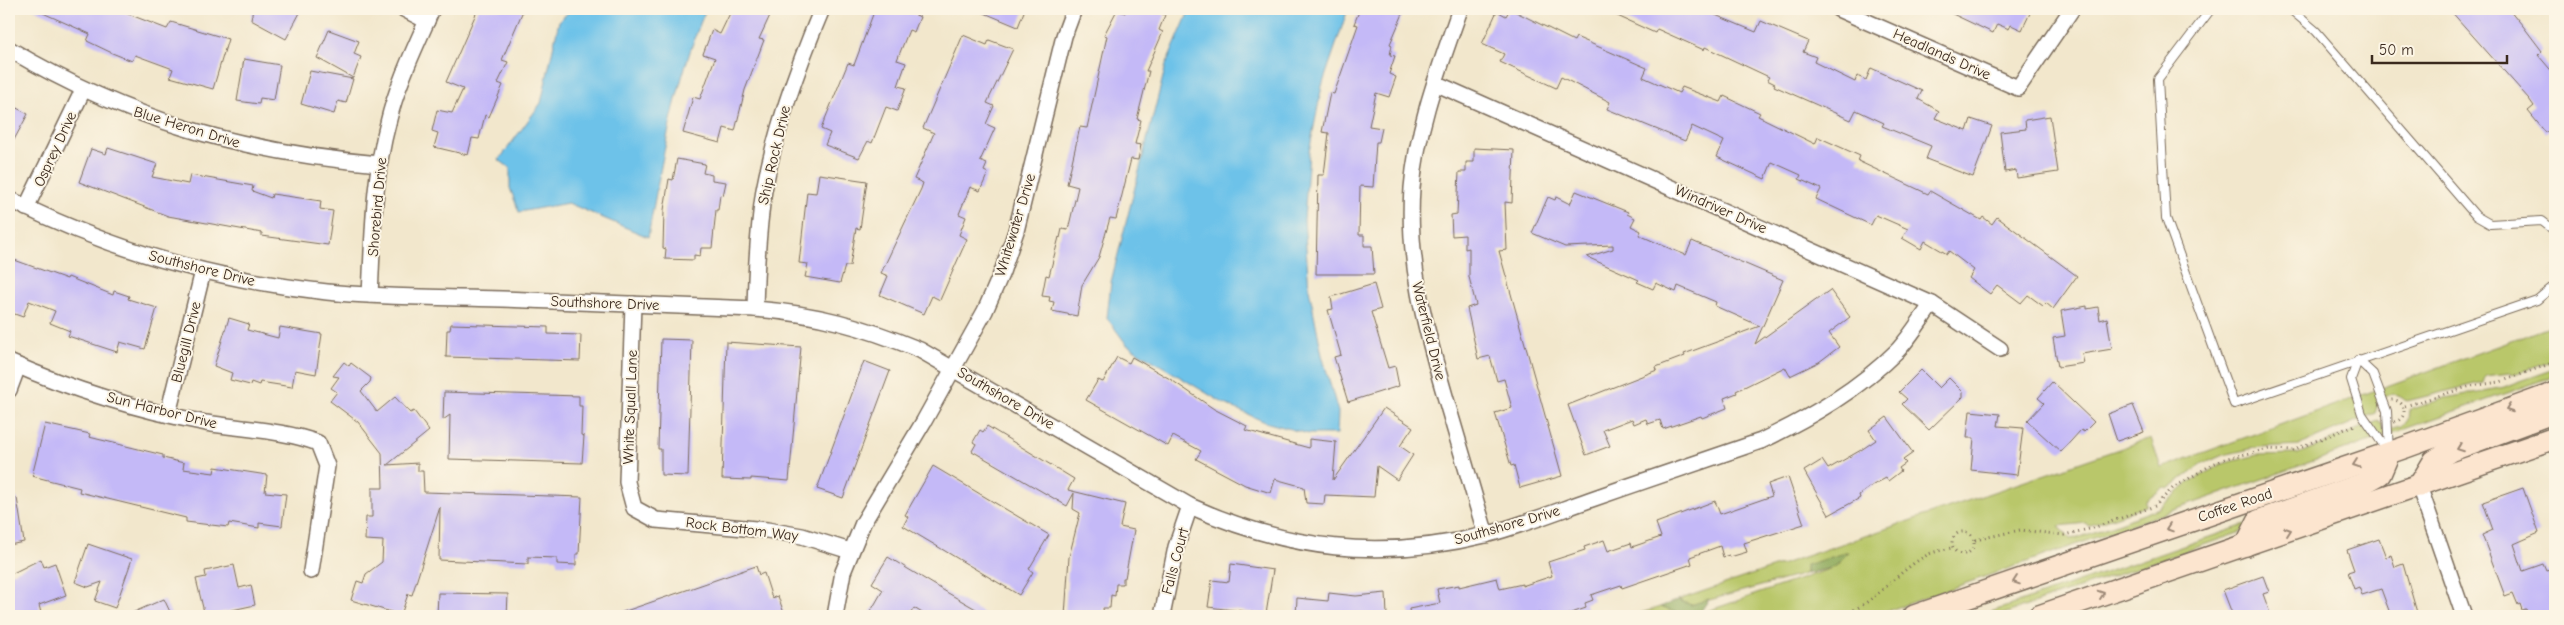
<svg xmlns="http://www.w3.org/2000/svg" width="2564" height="625" font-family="'Comic Neue',sans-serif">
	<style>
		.green { fill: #b9c76a; stroke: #7a7844 }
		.forest { fill: #92ac5e; stroke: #666b3e }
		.water { fill: #6dc2e9; stroke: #547684 }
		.building { fill: #c4b9f7 }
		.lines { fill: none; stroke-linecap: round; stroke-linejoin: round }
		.service-casing { stroke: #7b6c5b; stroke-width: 10 }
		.minor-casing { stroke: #7b6c5b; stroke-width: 18 }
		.secondary-casing { stroke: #7b6c5b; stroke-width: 24 }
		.path { stroke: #7b6c5b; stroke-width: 3; stroke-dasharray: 1 4; stroke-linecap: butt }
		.service { stroke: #fff; stroke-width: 8 }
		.minor { stroke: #fff; stroke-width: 15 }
		.secondary { stroke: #fce5cf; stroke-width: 21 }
		.oneway { stroke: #9c8876 }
		.labels { text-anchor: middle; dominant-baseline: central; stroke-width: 4; stroke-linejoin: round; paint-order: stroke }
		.street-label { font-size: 15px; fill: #3b2a1e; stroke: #fcf5e5 }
	</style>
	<rect width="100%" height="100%" fill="#fcf5e5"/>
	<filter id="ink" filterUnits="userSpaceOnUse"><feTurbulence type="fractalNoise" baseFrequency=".02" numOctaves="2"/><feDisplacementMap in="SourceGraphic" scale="10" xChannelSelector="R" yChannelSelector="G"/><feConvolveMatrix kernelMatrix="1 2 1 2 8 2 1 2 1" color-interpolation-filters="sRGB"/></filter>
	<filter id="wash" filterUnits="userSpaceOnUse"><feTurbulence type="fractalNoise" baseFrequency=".0096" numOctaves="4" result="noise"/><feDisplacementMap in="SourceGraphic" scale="20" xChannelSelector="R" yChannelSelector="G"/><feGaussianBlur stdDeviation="1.12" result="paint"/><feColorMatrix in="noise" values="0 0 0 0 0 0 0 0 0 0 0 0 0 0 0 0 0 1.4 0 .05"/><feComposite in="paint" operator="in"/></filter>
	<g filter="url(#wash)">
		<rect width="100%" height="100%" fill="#f2e7cc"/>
		<g class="green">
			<path d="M2555,325v35l-43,15 -1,-2 -26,3 -2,6 -76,19c-10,-10 -18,-8 -28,0l-4,12 -75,32 -41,2 -36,8 -20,9 -34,24 -5,-1 -18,14v5l-58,20 -2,-3 -27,3 11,13 8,-1 82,-30 31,-27 31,-17 35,-9 41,-1 80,-33 10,8 14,-3 6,-6 1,-10 36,-12 55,-10 55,-19v7l-682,240h-241l28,-9 21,7h18l136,-47 13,-15 -41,17 -2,5 -114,31 -13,-5 473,-162 10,30z"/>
			<path d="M2323,498l2,5 -327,113h-19z"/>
		</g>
		<g class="forest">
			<path d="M1848,552l-13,15 -29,7v-9z"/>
			<path d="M1709,599l-10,15h-18l-21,-7 18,-7 13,5z"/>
		</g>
		<g class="water">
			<path d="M572,9h134c-31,73 -44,151 -58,228l-80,-34 -49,9 -9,-24v-20l-11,-8 42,-57 18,-82z"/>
			<path d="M1190,9h158l-26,77 -13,66 -5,68 5,69 13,66 16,57 -1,22h-29l-43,-12 -42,-19 -96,-58 -20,-27 4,-36 55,-217z"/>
		</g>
		<g id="blocks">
			<g class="building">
				<path d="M34,9h91l-2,3 44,17 4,-7 57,17 -15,50 -43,-12 3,-8 -38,-14 -3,6 -20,-8 -25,-12 3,-7z"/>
				<path d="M253,9h49l-16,30 -35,-19z"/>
				<path d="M478,9h44v4l-20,47 6,2 -10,21 5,2 -14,32 -4,-2 -6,24 -7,-1 -4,17 -34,-8 4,-14 -6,-2 5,-21 15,3 11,-24 -17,-7z"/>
				<path d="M732,9h41l-14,30 5,1 -19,50 -10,41 -11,-3 -4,15 -37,-10 10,-36 7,2 15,-41 -12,-4 9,-24 8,4z"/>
				<path d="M875,9h28l17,8 -6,15 -5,-2 -12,30 9,3 -8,23 8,2 -9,23 -11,-4 -14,36 -4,-2 -9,17 -34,-13 5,-12 -9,-4 27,-66 6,2z"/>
				<path d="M975,9h50l-7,18z"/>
				<path d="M1126,9h25l14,6 -6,15 4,2 -17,39h3l-12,48 4,1 -6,24 6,1 -3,15 -7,-1 -15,60 -6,-1 -11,39 -17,28 -5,31 -25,-5 2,-9 -5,-1 1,-4 -8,-1 4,-21 3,1 10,-39 1,1 2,-9 6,1 10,-43 -11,-3 13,-57 7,1 20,-92 -3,-1 13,-25 8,3z"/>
				<path d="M1360,9h45l-15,35 2,1 -2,10 5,1 -6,18 7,3 -7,20 -13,-4 -7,33 13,2 -3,14h-3l-3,45 -13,-1 -1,49h5v11h8l2,28h-58l2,-99h6l5,-42 -7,-1 8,-39 4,1 24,-69 -4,-1z"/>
				<path d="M1510,9l64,32 2,-4 71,31 -4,9 36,16 3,-6 39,15 3,-6 36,17 -2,3 57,28 3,-7 42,19 -2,5 70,33 2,-3 51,29 2,-3 9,7 5,-7 80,59 -24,33 -7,-6 -3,3 -15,-11 -7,8 -24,-18 -7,9 -21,-16 5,-8 -25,-19 -2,3 -22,-13 -4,8 -19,-11 6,-9 -32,-14 -5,10 -55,-26 5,-10 -22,-10 2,-4 -29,-13 -7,17 -48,-22 7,-16 -32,-15 -7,15 -78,-32 3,-7 -49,-25 -5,11 -56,-26 4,-8 -22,-10 15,-33 9,5z"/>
				<path d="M1602,9h99l55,23 5,-11 47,20 -5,11 13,5 -2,5 41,20 2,-6 9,4 5,-12 51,23 -4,8 21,12 -4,7 32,13 4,-12 21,7 -19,51 -47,-18 5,-13 -49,-20 2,-3 -28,-13 -5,10 -77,-34 1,-2 -8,-4 2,-3 -64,-30 -1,3 -47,-21 -2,4z"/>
				<path d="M1942,9h90l-10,21 -11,-5 -2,4 -12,-5 -4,9z"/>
				<path d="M2449,9h60l14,17 19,25 -4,4 17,20v49l-9,9 -18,-22 6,-5 -5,-7z"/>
				<path d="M329,30l30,11 -5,13 7,3 -8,21 -36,-20z"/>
				<path d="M963,35l24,10 2,-5 24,9 -26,54 7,3 -8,18 9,4 -15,33 7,3 -3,7 4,2 -8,18 -10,-4 -11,27 7,3 -7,18 8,4 -27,61 -8,-4 -8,18 -44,-19 8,-19 -7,-3 40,-84 2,-6 -9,-4 20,-46 -11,-5z"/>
				<path d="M244,59l36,6 -6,35 -14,-2 -1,6 -22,-3z"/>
				<path d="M310,71l43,8 -7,24 -8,-2 -4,13 -33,-10z"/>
				<path d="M9,104l19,10 -19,35z"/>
				<path d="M2050,116l8,56 -41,6 -1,-8 -11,2 -5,-40 26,-3 -1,-9z"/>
				<path d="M108,148l49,16 -5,13 36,7 2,-9 63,11 -1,5 19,7 1,-4 49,7 -1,8 13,2 -5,34 -66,-9v-3l-94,-17 -89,-34 12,-33 15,5z"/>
				<path d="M1474,148l40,2 -2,53 -7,-1 2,48 -8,1 63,225 -42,12 -6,-23 -3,1 -16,-53 17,-5 -8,-29 -7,2 -7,-25 -12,3 -11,-51 9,-3 -7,-28v-29l-4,1v-14l-13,1 -1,-21 6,-1 2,-42h7v-10h8z"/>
				<path d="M677,159l28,5 -2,9 9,2v5l14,2 -3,14 -3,-1 -2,15h-2l-4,38h-11l-1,8 -6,-1v5l-29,-1 1,-10 -3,-1 1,-38 5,-31 4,1z"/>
				<path d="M819,174l48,7 -7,48 -4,-1 -6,38h-5l-5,17 -35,-6 3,-13 -9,-1 8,-71 9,1z"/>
				<path d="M1576,191l52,21 -1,2 8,4 -4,8 10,5 -2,4 32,14 15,6 6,-14 91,39 -28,64 75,-54 20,27 -21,16 10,14 -20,15 -29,14 -5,-9 -49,24 1,2 -13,5 3,10 -25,10 -1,-2 -38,13 -3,-9 -12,4 -2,-5 -12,5 -2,-5 -29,11 7,16 -24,9 -18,-50 89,-35 -1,-3 29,-11 -1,-2 76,-28 -45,-20 1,-4 -38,-16 -2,6 -20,-9 -3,6 -16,-7 2,-2 -52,-23 26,-8v-4l-48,2 -33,-14 16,-36 7,3 1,-3 14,7z"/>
				<path d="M9,258l58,21 1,-2 45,18 1,-4 15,5 -1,3 29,9 -12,41 -25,-7 -3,10 -49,-16 2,-5 -20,-8 5,-12 -26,-10 -6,16 -14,-5z"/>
				<path d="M1374,284l7,25 -10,3 17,56 7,-2 4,20 -51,16 -14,-45 7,-2 -13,-45 5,-1 -2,-12z"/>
				<path d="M2087,306v3l11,-2 2,13 7,-2 5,31 -30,5 2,9 -26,4 -5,-29 12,-2 -4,-25z"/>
				<path d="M229,318l20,6 -2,6 31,8 2,-11 42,7 -6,40 -21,-4 -3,17 -32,-5 -1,3 -8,-3 -1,3 -20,-5 2,-7 -18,-7z"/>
				<path d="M451,324l97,3v7l33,1 -1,26 -134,-4 1,-27h3z"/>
				<path d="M661,339l31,1 -4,136 -27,-1v-26h-3z"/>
				<path d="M726,342l75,5 -12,134 -38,-3v2l-29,-1z"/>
				<path d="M1117,357l12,6 3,-6 38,22 44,30 33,17 -2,4 64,18v-9l27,3 -3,38 51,-72 29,19 -13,19 13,9 -16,25 -20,-14 -3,31 -49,-2 -1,9 -18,-1 -2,-16 -29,-8 -4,14 -26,-8 -49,-26 5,-8 -28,-15 -5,10 -82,-46 12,-20 5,2z"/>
				<path d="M864,361l26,10 -47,127 -26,-9z"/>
				<path d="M344,362l5,4 2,-3 20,15 -1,4 -9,9 16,21 18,-15 15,16 4,-2 15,20 -42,34 31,-2v8h5l1,21 158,5 -3,57h-3v11l-19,-1v-6l-29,-1v7l-89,-4 1,-53 -28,88 -4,-1 -7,21 -50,-15 6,-19 6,2 3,-9 16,-12 1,-21 -18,-1 1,-23h6v-29h11l-1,-35 -24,-31 -28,-21 7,-9 -6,-4 8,-11 -6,-1z"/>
				<path d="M1921,370l18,18 10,-10 14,14v5l-34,33 -27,-26 5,-5 -8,-7z"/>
				<path d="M2052,382l42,40 -10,10 -3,-2 -20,22 -34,-31 17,-18 -6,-5z"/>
				<path d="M444,392l135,4v10h3l-1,29 3,1 -2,27 -133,-4 1,-44 -7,5z"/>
				<path d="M2133,405l11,27 -27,9 -9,-27z"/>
				<path d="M1970,411l30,3 -2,12 25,2 -6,47 -46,-5 3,-32h-7z"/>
				<path d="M1887,417l26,36 -10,7 3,3 -7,5 2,3 -13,10 -2,-3 -13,7 -14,10 1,3 -31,17 -25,-44 18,-11 6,9 33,-19 15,-10 -7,-10z"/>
				<path d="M45,424l45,10 -1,3 74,18v3l21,5 -1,6 31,4 1,-6 52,8 -2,17 21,2 -4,32 -23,-3v5l-30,-5 -1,4 -42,-5v-4l-107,-26 1,-4 -48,-12z"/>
				<path d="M987,426l87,53 -6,11 57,14 -5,23 14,3 -9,48h-2v6h-7l-1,12 -4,-1 -1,13h-7l1,8h-39l4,-59 11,-44 -7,-4 1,-16 -7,13 -95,-55 4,-7 -3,-2 7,-12 3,2z"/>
				<path d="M933,466l116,69 -20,34 4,3 -14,23 -116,-69 5,-9 -3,-2z"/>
				<path d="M1788,477l16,47 -60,19 3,9 -17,5 -1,-2 -6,2 -3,-11 -30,11 2,7 -70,24 -1,-3 -30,10 2,5 -8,3 1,5 -23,8h-22l-1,-3 -15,3h-115l-1,-7 31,-6 -3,-14 22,-4v2l38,-9 3,11 22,-5v2l30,-10 -4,-14 37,-12 -1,-3 20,-7 4,11 23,-8 1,4 29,-10 -5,-14 59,-22 5,13 52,-18 -4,-12z"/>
				<path d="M2523,488l16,45 -25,11 9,27 20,-7 3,7 9,-3v43l-14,5h-13l-2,-7 -4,1 -2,-6 -2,1 -5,-12 -8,3 -23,-61 11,-5 -10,-28z"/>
				<path d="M17,498l7,44 -15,3v-46z"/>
				<path d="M2379,539l7,18 5,-2 4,12 8,-3 15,52h-27l-10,-27 -19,6 -3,-8 -5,2 -6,-17 6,-2 -7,-20z"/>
				<path d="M88,544l44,15 -17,49 -20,-7 7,-19 -14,5 -13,-5z"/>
				<path d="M888,557l60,36 40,23h-61l-13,-8 -5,8h-41l15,-26 -11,-7z"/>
				<path d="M41,559l3,8 11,-4 11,32 -27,10 2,8 -10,3h-22v-41z"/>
				<path d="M1231,564l42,6 -7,44 -58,-7 4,-27 17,2z"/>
				<path d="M234,565l5,23 12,-3 4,20 -50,11 -9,-37 10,-2 -1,-6z"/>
				<path d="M756,566l3,9 5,-2 8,25 6,-2 7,20h-168v-2z"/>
				<path d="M2263,576l6,16 -6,2 8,22h-38l-10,-26z"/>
				<path d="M438,593l70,1 -1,22h-70z"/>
				<path d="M1329,593l27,3 30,-3 1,23h-91l1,-18 31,3z"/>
				<path d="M164,599l8,17h-47z"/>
			</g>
		</g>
	</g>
	<g filter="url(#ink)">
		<use href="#blocks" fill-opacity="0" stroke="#7b6c5b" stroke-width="1"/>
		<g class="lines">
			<defs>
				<g id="service">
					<path d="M2211,9l-53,70 8,139 68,186 303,-104 18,-15"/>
					<path d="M2290,9l26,22 160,185 14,8 52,-3 13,10"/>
					<path d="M2358,360l15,14 14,37 2,42 -27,-39 -11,-35z"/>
				</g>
				<g id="minor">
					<path d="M404,9l23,12"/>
					<path d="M1460,9c-20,58 -43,117 -48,179 -5,73 13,139 33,208 14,47 27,93 41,139"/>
					<path d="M1838,9l180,79 54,-79"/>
					<path d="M9,49c120,71 231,103 370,115"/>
					<path d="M1435,83l497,221 68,45"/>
					<path d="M9,199c99,50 207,81 318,93 58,6 117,5 175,7 84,3 168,6 253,10 62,5 107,17 165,41l270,156c98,44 190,55 295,29 35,-9 70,-23 104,-35 57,-20 114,-39 172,-59 50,-24 97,-51 137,-91 13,-14 23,-31 34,-46"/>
					<path d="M26,208l57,-118"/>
					<path d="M370,295c3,-58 3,-116 18,-172 9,-39 28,-77 44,-114"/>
					<path d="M633,304l-6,178 7,26 22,12 111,10 35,6 48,15"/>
					<path d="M755,309c1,-40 3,-80 9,-119 12,-63 33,-122 58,-181"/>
					<path d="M9,362c61,27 130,48 197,61 36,6 78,7 112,20l9,23 -16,105"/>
					<path d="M9,390l9,-24"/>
					<path d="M168,414l35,-143"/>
					<path d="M2419,486l45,130"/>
					<path d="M835,616l8,-44 20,-49 61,-102 61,-110 17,-39 14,-41 48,-195 10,-27"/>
					<path d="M1162,616l14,-69 14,-41"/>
				</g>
				<g id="secondary">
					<path d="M2419,486l15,-25 16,-10 105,-39"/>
					<path d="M2246,545l12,-24 104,-37 18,-10 9,-21"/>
					<path d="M1914,616l492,-169 149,-54"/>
					<path d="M2039,616l516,-178"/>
				</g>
			</defs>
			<use href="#service" class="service-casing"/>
			<use href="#minor" class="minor-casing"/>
			<use href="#secondary" class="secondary-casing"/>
			<g class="path">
				<circle cx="2393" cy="411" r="11"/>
				<path d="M2405,406l66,-20 29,-4 55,-20"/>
				<circle cx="1963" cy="543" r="11"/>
				<path d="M1975,540l45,-10 44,5 29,-7 62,-22 18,-18 40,-24 14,-6 42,-9 24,1 62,-25"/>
				<path d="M1840,616c36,-12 56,-45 89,-62 7,-3 15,-4 22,-6"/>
			</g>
			<use href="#service" class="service"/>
			<use href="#minor" class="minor"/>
			<use href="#secondary" class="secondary"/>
		</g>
		<defs><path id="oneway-chevron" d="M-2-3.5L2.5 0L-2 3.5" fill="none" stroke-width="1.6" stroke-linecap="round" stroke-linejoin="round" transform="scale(1.25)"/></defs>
		<g class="oneway">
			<use href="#oneway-chevron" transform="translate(2509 409) rotate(160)"/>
			<use href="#oneway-chevron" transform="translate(2460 448) rotate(159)"/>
			<use href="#oneway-chevron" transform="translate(2356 464) rotate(161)"/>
			<use href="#oneway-chevron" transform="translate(2169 528) rotate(161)"/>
			<use href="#oneway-chevron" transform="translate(2288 531) rotate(-19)"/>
			<use href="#oneway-chevron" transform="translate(2016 581) rotate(161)"/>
			<use href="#oneway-chevron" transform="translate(2101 594) rotate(-19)"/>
		</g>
	</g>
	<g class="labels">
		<g class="street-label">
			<text transform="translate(1942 54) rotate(24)">Headlands Drive</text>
			<text transform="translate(187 127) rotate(17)">Blue Heron Drive</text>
			<text transform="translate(55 149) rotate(-65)">Osprey Drive</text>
			<text transform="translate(774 155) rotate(-77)">Ship Rock Drive</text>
			<text transform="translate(377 207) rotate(-85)">Shorebird Drive</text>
			<text transform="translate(1721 209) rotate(24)">Windriver Drive</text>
			<text transform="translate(1015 225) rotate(-73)">Whitewater Drive</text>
			<text transform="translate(202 268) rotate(14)">Southshore Drive</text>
			<text transform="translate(605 303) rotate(2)">Southshore Drive</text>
			<text transform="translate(1429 331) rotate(76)">Waterfield Drive</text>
			<text transform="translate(186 342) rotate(-76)">Bluegill Drive</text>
			<text transform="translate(1006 398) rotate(30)">Southshore Drive</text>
			<text transform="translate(630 407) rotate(-88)">White Squall Lane</text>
			<text transform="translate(162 410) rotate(14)">Sun Harbor Drive</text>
			<text transform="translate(2235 505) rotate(-19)">Coffee Road</text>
			<text transform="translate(1507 525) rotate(-16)">Southshore Drive</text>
			<text transform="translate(742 529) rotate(7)">Rock Bottom Way</text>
			<text transform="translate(1175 561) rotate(-75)">Falls Court</text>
		</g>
	</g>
	<rect width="2564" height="625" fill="none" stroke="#fcf5e5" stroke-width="30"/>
	<path d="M2372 55v8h135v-8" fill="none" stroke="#3b2a1e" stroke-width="2.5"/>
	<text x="2379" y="55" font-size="15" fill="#3b2a1e" stroke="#fcf5e5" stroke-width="4" paint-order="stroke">50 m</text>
</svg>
